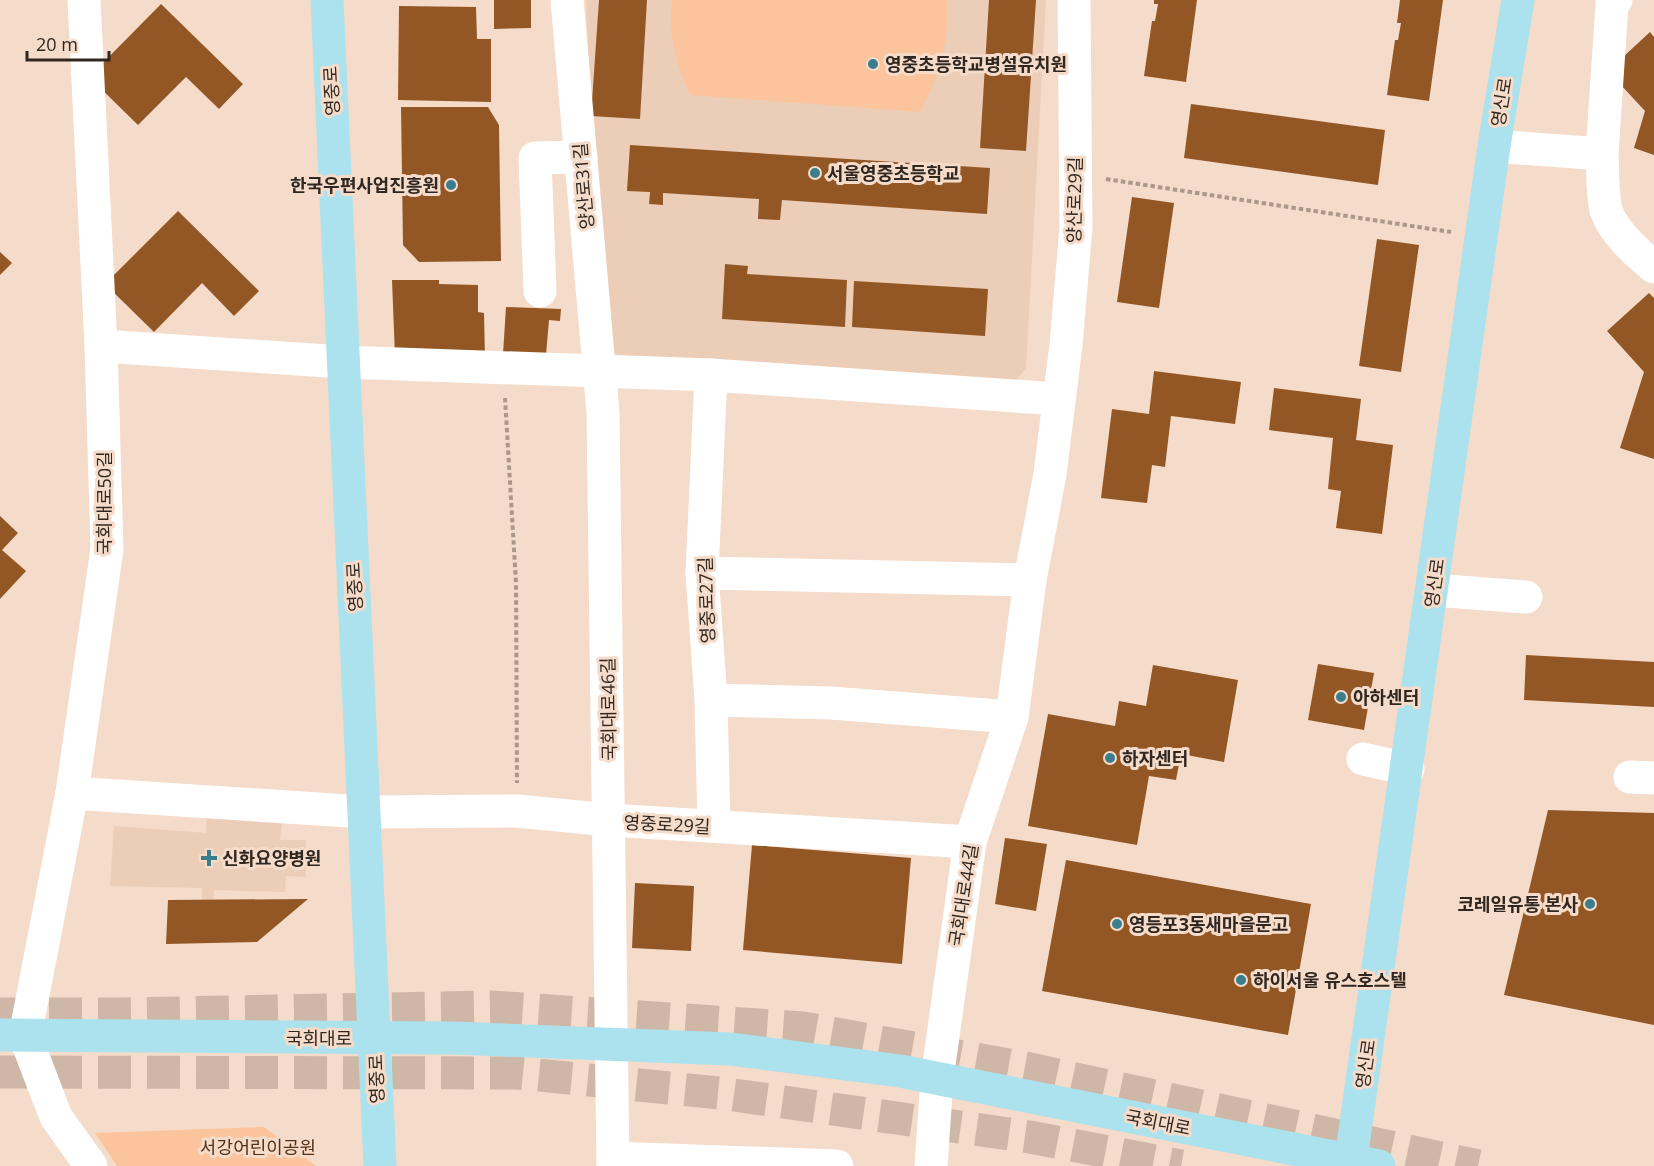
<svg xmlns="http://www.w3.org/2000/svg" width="1654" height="1166" font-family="'Open Sans','Noto Sans KR',sans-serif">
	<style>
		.built { fill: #eccdb7 }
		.green { fill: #fbc49d }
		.building { fill: #935725 }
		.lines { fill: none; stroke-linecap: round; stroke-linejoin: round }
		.highway-tunnel { stroke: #ceb7a7; stroke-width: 33; stroke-dasharray: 33 16; stroke-linecap: butt }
		.path { stroke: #ab988a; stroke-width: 4; stroke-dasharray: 4.5 3; stroke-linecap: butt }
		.minor { stroke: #fff; stroke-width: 33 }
		.major { stroke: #abe2ee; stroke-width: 33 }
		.poi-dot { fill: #3a7e8d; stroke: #f5dbc9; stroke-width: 2 }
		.labels { text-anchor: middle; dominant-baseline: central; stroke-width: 6; stroke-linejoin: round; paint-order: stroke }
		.poi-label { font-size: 18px; font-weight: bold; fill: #302720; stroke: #f5dbc9; text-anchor: start }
		.street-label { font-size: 18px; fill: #302720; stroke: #f5dbc9 }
		.park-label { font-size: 18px; fill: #533117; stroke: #f5dbc9 }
	</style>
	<rect width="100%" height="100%" fill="#f5dbc9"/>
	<g class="built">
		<path d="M586,0h460l-20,368 -13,16 -394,-19 -19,-18z"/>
		<path d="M207,815l75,6 -2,19h26v37l-20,-1 -1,16 -71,-2 -1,11 -11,-1v-12l-92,-2 4,-60 92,7z"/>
	</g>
	<g class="green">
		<path d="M672,0h275c3,40 -8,77 -27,112l-230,-17c-14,-31 -22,-61 -18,-95z"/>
		<path d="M264,1127l52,39h-199l-22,-33z"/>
	</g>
	<g class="building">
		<path d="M494,0h37v28l-37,1z"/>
		<path d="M599,0h48l-7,119 -49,-3z"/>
		<path d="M989,0h47l-10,151 -46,-3z"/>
		<path d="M1154,0h43l-11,82 -42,-6 8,-55h3l3,-17h-4z"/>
		<path d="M1400,0h43l-14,101 -42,-6 8,-55h3l3,-17h-4z"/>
		<path d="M161,4l82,80 -24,25 -33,-32 -48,48 -49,-48z"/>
		<path d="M399,6l77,1 1,32h14v63l-93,-2z"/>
		<path d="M1650,32l4,5v118l-20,-7 11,-37 -37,-40z"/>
		<path d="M1191,104l194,26 -7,55 -194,-27z"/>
		<path d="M401,107h87l11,18 2,136 -82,1 -16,-17z"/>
		<path d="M630,145l360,23 -3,46 -205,-14 -2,20 -22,-1 1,-20 -96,-6v12l-14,-1 1,-12 -23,-1z"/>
		<path d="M1132,197l42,6 -15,105 -42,-6z"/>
		<path d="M178,211l81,80 -25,25 -32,-33 -48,49 -49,-48z"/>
		<path d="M1377,239l42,6 -18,127 -42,-6z"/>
		<path d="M0,252l12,11 -12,12z"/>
		<path d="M725,264l23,2 -1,8 100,6 -2,47 -123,-8z"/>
		<path d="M392,280h47v4l39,1v27l6,1 1,45 -90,-2z"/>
		<path d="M854,281l134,8 -3,47 -133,-9z"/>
		<path d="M1649,293l5,5v161l-34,-11 24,-76 -37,-41z"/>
		<path d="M506,307l55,2 -1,12 -11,-1 -3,35 -43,-1z"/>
		<path d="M1154,371l87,11 -6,42 -64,-8 -6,51 -13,-2 -5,38 -46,-5 11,-89 37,5z"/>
		<path d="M1274,388l87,11 -5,41 37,5 -11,89 -46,-6 5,-37 -13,-2 5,-51 -64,-8z"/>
		<path d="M0,516l18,17 -16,17 24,21 -26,28z"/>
		<path d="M1526,655l128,7v45l-130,-7z"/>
		<path d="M1318,664l56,9 -10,57 -56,-10z"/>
		<path d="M1153,665l85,15 -14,82 -43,-8 -5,26 -27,-4 -12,69 -109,-19 20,-112 67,12 4,-25 27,5z"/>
		<path d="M1548,810l106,3v212l-150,-30z"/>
		<path d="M1005,838l42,6 -11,67 -41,-7z"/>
		<path d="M752,845l159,13 -9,106 -159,-14z"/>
		<path d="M1066,860l245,44 -23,131 -246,-44z"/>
		<path d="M635,883l59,3 -3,65 -59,-3z"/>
		<path d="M308,899l-51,43 -91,2 2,-44z"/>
	</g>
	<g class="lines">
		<g class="highway-tunnel">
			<path d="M0,1014h121l371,-7 311,21 222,40 453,98"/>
			<path d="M0,1072l518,1 202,20 310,44 151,29"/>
		</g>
		<g class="path">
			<path d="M1106,179l345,53"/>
			<path d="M505,398l11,185 1,200"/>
		</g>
		<g class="minor">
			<path d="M84,0l17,346 6,203 -35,244 -47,243 31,81 35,49"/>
			<path d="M567,0l36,413 10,753"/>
			<path d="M1494,146l108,8 10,-150 4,-4"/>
			<path d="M1602,154c1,18 0,39 4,56 7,22 31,43 48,57"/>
			<path d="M540,291l-5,-133 46,-1"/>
			<path d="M101,346l242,16 368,13 347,24"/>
			<path d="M711,375l-9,198 9,127 3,126"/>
			<path d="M702,573l328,7"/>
			<path d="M1433,590l93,7"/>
			<path d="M711,700l120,3 181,14"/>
			<path d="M1363,759l45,10"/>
			<path d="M1630,777l24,1"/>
			<path d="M72,793l292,19 153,-1 93,9 360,22"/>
			<path d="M613,1158l224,8"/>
			<path d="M931,1166l6,-87 33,-237 42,-125 18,-137 20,-106 16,-129 10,-118 -2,-227"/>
		</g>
		<g class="major">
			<path d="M327,0l53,1166"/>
			<path d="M0,1035l453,3 277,11 170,22 479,95"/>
			<path d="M1350,1166l144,-1020 24,-146"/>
		</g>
	</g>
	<g class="poi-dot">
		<circle cx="873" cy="64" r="6"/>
		<circle cx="815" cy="173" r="6"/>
		<circle cx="451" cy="185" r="6"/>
		<circle cx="1341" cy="697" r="6"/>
		<circle cx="1110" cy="758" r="6"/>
		<path d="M206 849h6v6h6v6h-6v6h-6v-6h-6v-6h6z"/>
		<circle cx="1590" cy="904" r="6"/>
		<circle cx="1117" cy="924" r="6"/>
		<circle cx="1241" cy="980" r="6"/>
	</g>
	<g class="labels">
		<g class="poi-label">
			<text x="885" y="64">영중초등학교병설유치원</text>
			<text x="827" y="173">서울영중초등학교</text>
			<text x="439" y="185" text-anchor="end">한국우편사업진흥원</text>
			<text x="1353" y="697">아하센터</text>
			<text x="1122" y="758">하자센터</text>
			<text x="222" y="858">신화요양병원</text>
			<text x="1578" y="904" text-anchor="end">코레일유통 본사</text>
			<text x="1129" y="924">영등포3동새마을문고</text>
			<text x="1253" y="980">하이서울 유스호스텔</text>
		</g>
		<g class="street-label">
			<text transform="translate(331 91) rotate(-93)">영중로</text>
			<text transform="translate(1501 102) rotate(-81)">영신로</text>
			<text transform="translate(583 186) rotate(-95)">양산로31길</text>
			<text transform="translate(1074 200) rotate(-89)">양산로29길</text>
			<text transform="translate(104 503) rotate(-90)">국회대로50길</text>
			<text transform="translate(1434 583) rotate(-82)">영신로</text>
			<text transform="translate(354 587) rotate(-93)">영중로</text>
			<text transform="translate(706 600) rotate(-92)">영중로27길</text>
			<text transform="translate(608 709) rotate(-91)">국회대로46길</text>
			<text transform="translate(667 824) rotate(3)">영중로29길</text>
			<text transform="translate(963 895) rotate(-81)">국회대로44길</text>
			<text x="319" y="1038">국회대로</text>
			<text transform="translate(1365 1064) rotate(-82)">영신로</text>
			<text transform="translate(376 1079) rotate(-92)">영중로</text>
			<text transform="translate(1158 1122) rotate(11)">국회대로</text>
		</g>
		<g class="park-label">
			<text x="258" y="1147">서강어린이공원</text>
		</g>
	</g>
	<path d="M27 51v9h82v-9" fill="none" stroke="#302720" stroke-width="3"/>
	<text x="36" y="51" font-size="18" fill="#302720" stroke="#f5dbc9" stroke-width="4.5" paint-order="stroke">20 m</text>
</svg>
